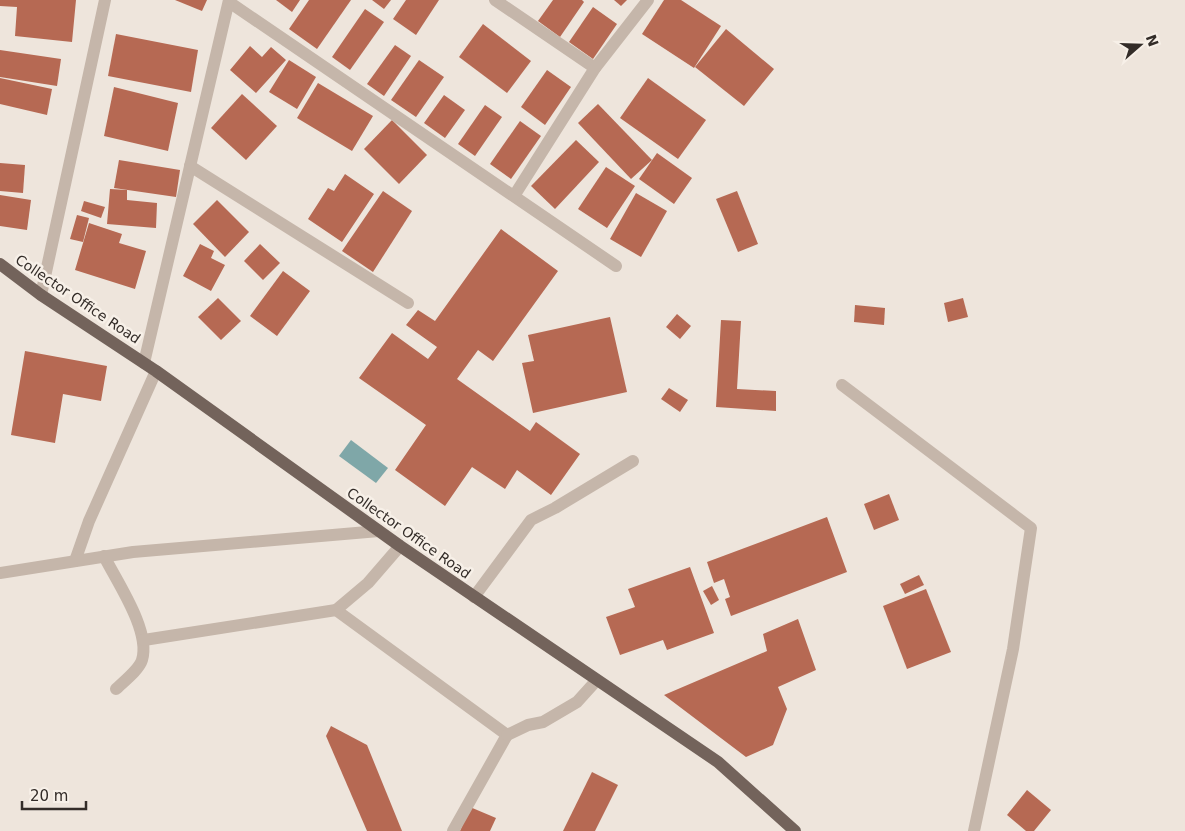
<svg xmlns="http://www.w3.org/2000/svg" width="1185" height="831" font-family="'DejaVu Sans',sans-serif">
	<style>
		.water { fill: #7fa7a8 }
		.building { fill: #b66953 }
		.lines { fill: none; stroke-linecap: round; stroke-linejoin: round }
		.minor { stroke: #c5b6aa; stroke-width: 12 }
		.major { stroke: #73635b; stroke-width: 12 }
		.labels { text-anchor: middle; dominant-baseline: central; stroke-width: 5; stroke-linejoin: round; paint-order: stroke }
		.street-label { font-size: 14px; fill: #332c28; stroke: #f7f0e8 }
	</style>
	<rect width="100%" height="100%" fill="#eee5dc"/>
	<path class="water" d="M351,440l37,28 -12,15 -37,-27z"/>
	<g class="building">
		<path d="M0,0h76l-4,42 -57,-6 2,-29 -17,-1z"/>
		<path d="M175,0h32l-5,11z"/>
		<path d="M276,0h24l-8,12z"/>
		<path d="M309,0h42l-34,49 -28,-20z"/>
		<path d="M372,0h19l-7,9z"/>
		<path d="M406,0h33l-23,35 -23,-16z"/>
		<path d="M553,0h29l2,2 -24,35 -22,-16z"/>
		<path d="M614,0h13l-6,6z"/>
		<path d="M664,0h17l40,26 -27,42 -52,-34z"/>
		<path d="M593,7l24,17 -24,35 -24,-17z"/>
		<path d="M365,9l19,13 -34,48 -18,-13z"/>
		<path d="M483,24l48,37 -24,32 -48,-36z"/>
		<path d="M726,29l48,40 -30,37 -49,-39z"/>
		<path d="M116,34l82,16 -7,42 -83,-16z"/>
		<path d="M395,45l16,11 -27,40 -17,-12z"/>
		<path d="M250,46l12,11 9,-10 15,13 -30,33 -26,-23z"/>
		<path d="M0,50l61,9 -4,27 -57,-9z"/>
		<path d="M289,60l27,17 -19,32 -28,-17z"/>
		<path d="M419,60l25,17 -28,40 -25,-17z"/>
		<path d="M547,70l24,17 -26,38 -24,-18z"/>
		<path d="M0,78l52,11 -5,26 -47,-11z"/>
		<path d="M648,78l58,42 -28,39 -58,-41z"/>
		<path d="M318,83l55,33 -21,35 -55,-33z"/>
		<path d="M114,87l64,16 -10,48 -64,-15z"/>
		<path d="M242,94l35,32 -31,34 -35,-32z"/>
		<path d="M444,95l21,15 -20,28 -21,-15z"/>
		<path d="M598,104l54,56 -21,19 -53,-56z"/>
		<path d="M485,105l17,12 -27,39 -17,-12z"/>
		<path d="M392,120l35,35 -28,29 -35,-35z"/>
		<path d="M520,121l21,15 -30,43 -21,-15z"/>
		<path d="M576,140l23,22 -44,47 -24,-23z"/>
		<path d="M657,153l35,25 -18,26 -35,-25z"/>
		<path d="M119,160l61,10 -4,27 -62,-9z"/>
		<path d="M0,163l25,2 -2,28 -23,-2z"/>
		<path d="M606,167l29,19 -28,42 -29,-19z"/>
		<path d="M345,174l29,20 -32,48 -34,-23 20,-31 6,3z"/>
		<path d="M110,189l17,1v10l30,3 -1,25 -49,-4z"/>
		<path d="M383,191l29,20 -39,61 -31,-21z"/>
		<path d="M737,191l21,53 -20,8 -22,-53z"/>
		<path d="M636,193l31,18 -26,46 -31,-18z"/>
		<path d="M0,195l31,5 -4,30 -27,-4z"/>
		<path d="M217,200l32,32 -24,25 -32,-33z"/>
		<path d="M84,201l21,6 -4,11 -20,-7z"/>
		<path d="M77,215l12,3 -6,24 -13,-3z"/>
		<path d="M89,223l33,11 -3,9 27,8 -11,38 -60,-19z"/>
		<path d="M501,229l57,42 -65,90 -15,-11 -21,29 73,52 6,-9 44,32 -29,41 -34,-25 -12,19 -33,-22 -27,39 -50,-36 31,-45 -67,-47 33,-45 36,26 9,-12 -31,-22 12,-15 17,11z"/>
		<path d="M200,244l14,7 -3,7 14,7 -14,26 -28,-15z"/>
		<path d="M260,244l20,19 -17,17 -19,-19z"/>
		<path d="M283,271l27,20 -33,45 -27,-20z"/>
		<path d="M218,298l23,23 -20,19 -23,-23z"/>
		<path d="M963,298l5,19 -20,5 -4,-19z"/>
		<path d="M855,305l30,3 -1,17 -30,-3z"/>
		<path d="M677,314l14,12 -11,13 -14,-12z"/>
		<path d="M610,317l17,75 -94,21 -11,-50 12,-2 -6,-26z"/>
		<path d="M721,320l20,1 -4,68 39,2v20l-60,-4z"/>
		<path d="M25,351l82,15 -6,35 -38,-7 -8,49 -44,-8z"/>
		<path d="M669,388l19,12 -8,12 -19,-13z"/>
		<path d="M889,494l10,26 -25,10 -10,-26z"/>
		<path d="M827,517l20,55 -116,44 -6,-17 5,-2 -6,-18 -10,4 -7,-21z"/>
		<path d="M690,567l24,66 -47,17 -4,-10 -43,15 -14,-38 29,-10 -7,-18z"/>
		<path d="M919,575l5,10 -19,9 -5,-10z"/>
		<path d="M712,586l7,14 -8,5 -8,-14z"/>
		<path d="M926,589l25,63 -44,17 -24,-63z"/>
		<path d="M798,619l18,51 -38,17 9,22 -14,36 -27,12 -82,-62 103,-44 -4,-17z"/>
		<path d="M331,726l36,19 35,86h-35l-41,-95z"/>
		<path d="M592,772l26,13 -23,46h-32z"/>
		<path d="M1027,790l24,20 -17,21h-8l-19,-16z"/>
		<path d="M470,807l26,11 -6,13h-30z"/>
	</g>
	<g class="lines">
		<g class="minor">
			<path d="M495,0l100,68"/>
			<path d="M229,2l387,264"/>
			<path d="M190,166l218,137"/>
			<path d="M514,196l81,-128 53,-68"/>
			<path d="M41,295l64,-295"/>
			<path d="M144,363l85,-363"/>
			<path d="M842,385l189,143 -18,121 -39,182"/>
			<path d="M104,556c13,26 47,75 38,104 -3,10 -19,22 -26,29"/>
			<path d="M75,561l14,-40 67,-150"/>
			<path d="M0,573l133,-21 246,-21"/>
			<path d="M474,597l57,-77 24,-12 78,-47"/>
			<path d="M336,610l171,125 -54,96"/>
			<path d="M144,640l192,-30 32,-27 32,-37"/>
			<path d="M507,735l21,-10 15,-3 34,-20 19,-21"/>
		</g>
		<path class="major" d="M0,264l41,31 115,76 244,175 318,216 77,69"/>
	</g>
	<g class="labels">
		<g class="street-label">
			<text transform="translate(78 299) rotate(34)">Collector Office Road</text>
			<text transform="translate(409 533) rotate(35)">Collector Office Road</text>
		</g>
	</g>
	<g transform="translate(1140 45) rotate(70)" stroke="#f7f0e8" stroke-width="4" paint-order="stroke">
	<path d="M0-4L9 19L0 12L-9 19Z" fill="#332c28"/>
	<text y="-8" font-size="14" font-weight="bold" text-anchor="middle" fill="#332c28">N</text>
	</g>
	<path d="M22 801v8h64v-8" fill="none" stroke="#332c28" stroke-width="2.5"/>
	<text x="30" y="801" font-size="15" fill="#332c28" stroke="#f7f0e8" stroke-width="4" paint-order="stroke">20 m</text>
</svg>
